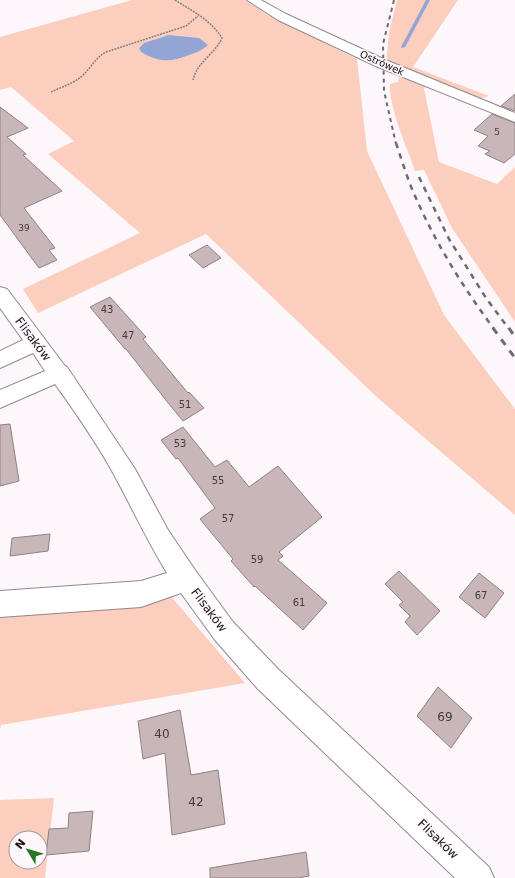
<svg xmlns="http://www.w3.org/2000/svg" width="515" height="878" font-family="'DejaVu Sans',sans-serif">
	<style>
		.green { fill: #fbcebd; fill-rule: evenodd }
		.water { fill: #92a5d4 }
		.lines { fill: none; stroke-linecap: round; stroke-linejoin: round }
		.stream { fill: #92a5d4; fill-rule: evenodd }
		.building { fill: #c8b6b8; stroke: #918083 }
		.minor-casing { stroke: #938690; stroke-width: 2 }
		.path { stroke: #868084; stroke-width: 1.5; stroke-dasharray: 2 1; stroke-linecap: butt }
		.minor { fill: #fff; fill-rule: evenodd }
		.rail-far2 { stroke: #6f6a6d; stroke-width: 2; stroke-dasharray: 4 4; stroke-linecap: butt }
		.rail-far1 { stroke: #6f6a6d; stroke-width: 2.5; stroke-dasharray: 5.5 5.5; stroke-linecap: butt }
		.rail { stroke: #6f6a6d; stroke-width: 3; stroke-dasharray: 7 7; stroke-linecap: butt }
		.labels { text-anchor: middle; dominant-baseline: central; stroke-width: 3.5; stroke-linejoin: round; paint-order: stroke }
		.far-number-label { font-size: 9px; fill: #433b3e }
		.far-street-label { font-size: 10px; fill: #171215; stroke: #fdf7fc }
		.number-label { font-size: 10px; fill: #433b3e }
		.street-label { font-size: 12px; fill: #171215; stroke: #fdf7fc }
		.near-number-label { font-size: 12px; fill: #433b3e }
	</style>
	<rect width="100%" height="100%" fill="#fdf7fc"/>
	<g class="green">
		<path d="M132,0h113l21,14 91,45 10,92 77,164 71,94v106l-136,-116 -173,-165 -168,79 -15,-24 117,-56 -92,-79 26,-13 -63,-54 -11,3v-53z"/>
		<path d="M397,0h61l-45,67 76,29 -11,3 -92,-36 3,-30z"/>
		<path d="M400,74l27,12 -3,2 15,74 58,22 18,-17v155l-63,-94 -28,-58 -9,1c-8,-24 -26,-62 -25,-87l8,-2z"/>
		<path d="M169,594l76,89 -244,42 -1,5v-116z"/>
		<path d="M54,798l-9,80h-45v-78zM16,838h24v24h-24z"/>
	</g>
	<path class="water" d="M169,35l30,3 9,7c-6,5 -12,8 -19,10 -20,8 -30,7 -48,-3l-2,-4 5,-5z"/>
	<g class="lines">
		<path class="stream" d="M426,0h4l-25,47 -3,1 -1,-1z"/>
	</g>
	<g class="building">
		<path d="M515,94v17l-14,-5z"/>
		<path d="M0,107l28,21 -21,9 19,17 -3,1 39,36 -38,17 31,40 -6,2 8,10 -18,8 -39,-53z"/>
		<path d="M492,114l23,9v31l-11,9 -19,-9 5,-3 -12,-5 10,-10 -14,-6z"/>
		<path d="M207,245l14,13 -18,10 -14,-13z"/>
		<path d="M110,297l36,40 -3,2 45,54 1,-1 15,16 -21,13 -14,-17 -43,-55h-1l-35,-42z"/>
		<path d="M10,424l9,57 -19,5v-61z"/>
		<path d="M183,427l32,40 12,-7 22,27 29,-21 44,51 -43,35 4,4 -5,4 49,43 -24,27 -48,-44 -1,1 -23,-26 2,-2 -33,-40 15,-11 -37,-50 -2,1 -15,-19z"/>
		<path d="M50,534l-2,17 -38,5 2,-18z"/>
		<path d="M399,571l41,40 -23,24 -12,-13 5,-6 -11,-11 4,-3 -18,-18z"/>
		<path d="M479,573l25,20 -19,25 -26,-21z"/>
		<path d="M438,687l34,31 -21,30 -34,-32z"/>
		<path d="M180,710l11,65 27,-5 7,54 -53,11 -7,-82 -22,6 -5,-38z"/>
		<path d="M93,811l-4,40 -43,4 3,-26 19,-1 1,-15z"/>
		<path d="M306,852l3,24 -11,2h-88v-10z"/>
	</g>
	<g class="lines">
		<defs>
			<g id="minor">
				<path d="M247,0h14l25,14 102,47 127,52v9l-137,-55 -100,-47z"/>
				<path d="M0,287l7,2 58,77 2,1 68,102 33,61 27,40 38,52 45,47 211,198 5,11h-39l-197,-189 -43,-49 -34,-47 -40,14 -141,10v-26l141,-10 26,-8c-18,-29 -32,-59 -48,-89 -18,-35 -41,-68 -64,-100l-55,24v-18l45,-19 -12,-18 -33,15v-17l23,-11 -23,-32z"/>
			</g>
		</defs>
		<use href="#minor" class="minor-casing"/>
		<g class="path">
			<path d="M175,0c17,11 36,20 47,38 -7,16 -25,24 -29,42"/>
			<path d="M51,92c10,-5 22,-8 31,-16 9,-8 13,-18 24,-24l80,-26 12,-10"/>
		</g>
		<use href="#minor" class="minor"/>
		<path class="rail-far2" d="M394,0l-11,44 1,47 12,53"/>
		<g class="rail-far1">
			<path d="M396,143c5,15 10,31 16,46 21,50 50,97 82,140"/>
			<path d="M419,177l30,62 37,59 23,31"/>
		</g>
		<g class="rail">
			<path d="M493,328l22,30"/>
			<path d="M509,328l6,9"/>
		</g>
	</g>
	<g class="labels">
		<g class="far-number-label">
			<text x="497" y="132">5</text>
			<text x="24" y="228">39</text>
		</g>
		<g class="far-street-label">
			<text transform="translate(382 63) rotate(24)">Ostrówek</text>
		</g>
		<g class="number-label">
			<text x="107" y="309">43</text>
			<text x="128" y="335">47</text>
			<text x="185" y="404">51</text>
			<text x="180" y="443">53</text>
			<text x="218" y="480">55</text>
			<text x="228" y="518">57</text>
			<text x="257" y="559">59</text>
			<text x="481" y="595">67</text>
			<text x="299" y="602">61</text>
		</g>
		<g class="street-label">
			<text transform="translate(33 339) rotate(53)">Flisaków</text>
			<text transform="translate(209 610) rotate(53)">Flisaków</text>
			<text transform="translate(438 839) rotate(44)">Flisaków</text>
		</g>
		<g class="near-number-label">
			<text x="445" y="717">69</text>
			<text x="162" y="734">40</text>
			<text x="196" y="802">42</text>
		</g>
	</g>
	<g transform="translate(28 850) rotate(308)"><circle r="19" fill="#fdf7fc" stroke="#a19ba0"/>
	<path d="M0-3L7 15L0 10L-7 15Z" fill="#267722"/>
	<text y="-6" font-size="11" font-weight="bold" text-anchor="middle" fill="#171215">N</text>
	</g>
</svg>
